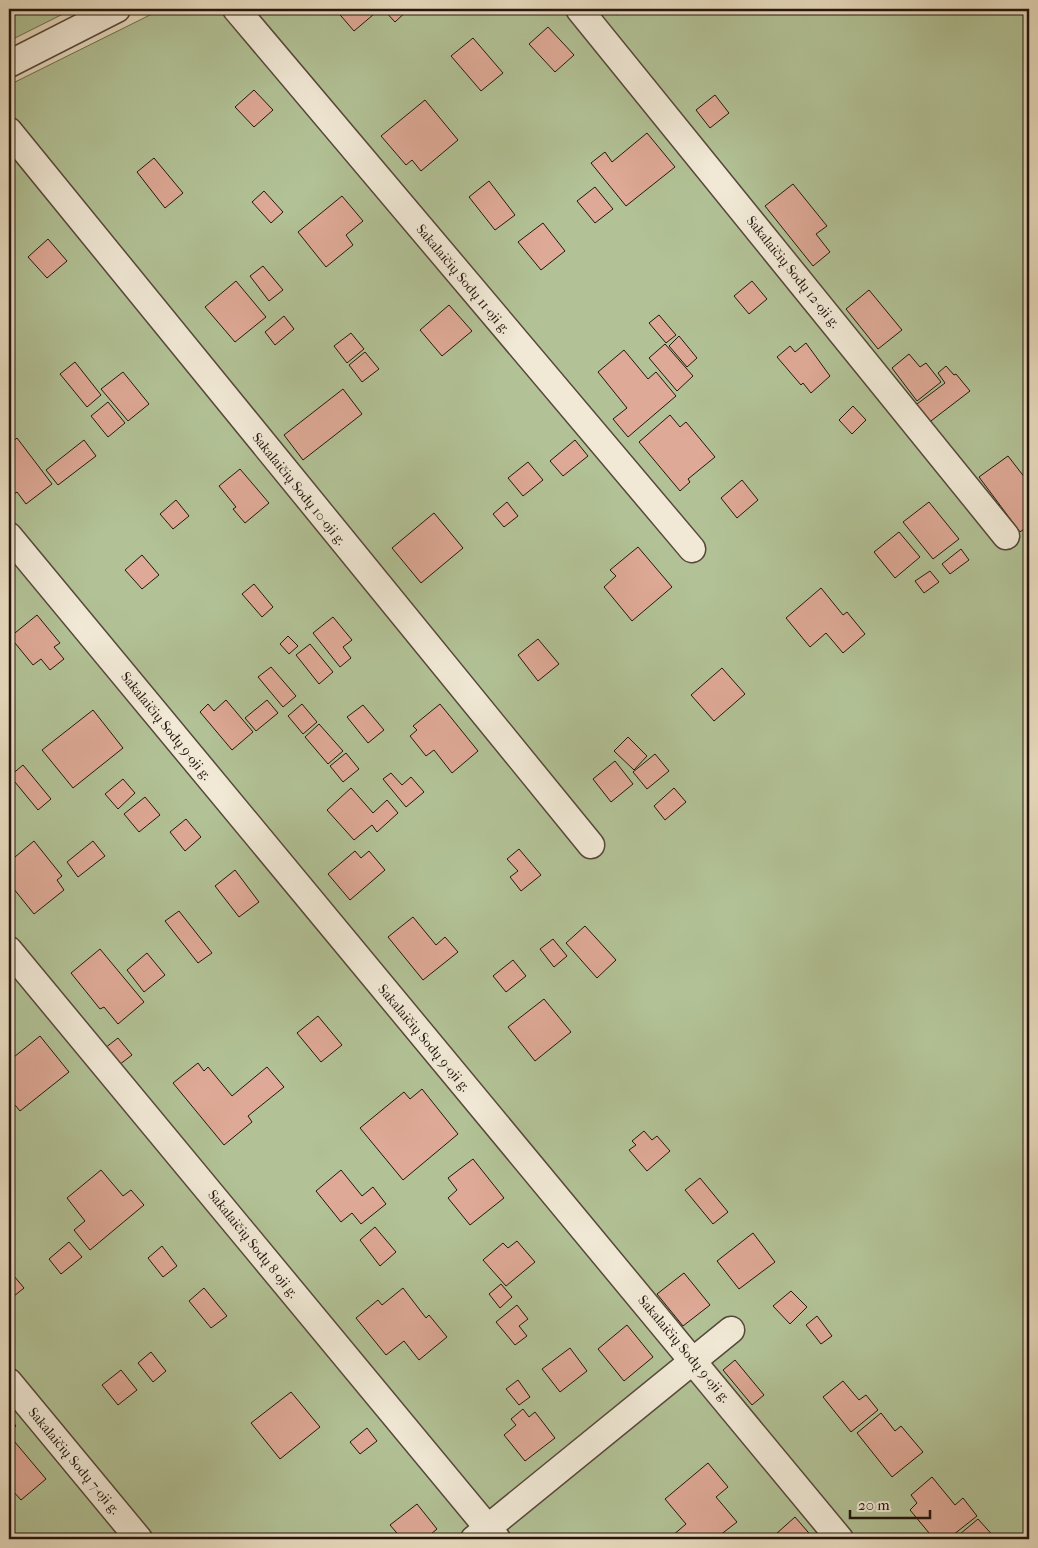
<svg xmlns="http://www.w3.org/2000/svg" width="1038" height="1548" font-family="'IM FELL French Canon',serif">
	<style>
		.green { fill: #b2c296; stroke: #6c6c52 }
		.building { fill: #dea996; stroke: #25160e }
		.lines { fill: none; stroke-linecap: round; stroke-linejoin: round }
		.minor-casing { stroke: #56483a; stroke-width: 29 }
		.minor { stroke: #f1e9d6; stroke-width: 26 }
		.labels { text-anchor: middle; dominant-baseline: central; stroke-width: 4.5; stroke-linejoin: round; paint-order: stroke }
		.street-label { font-size: 14px; fill: #25160e; stroke: #f1e9d6 }
	</style>
	<rect width="100%" height="100%" fill="#e9ddc0"/>
	<filter id="stains"><feTurbulence type="fractalNoise" baseFrequency=".004" numOctaves="4"/><feColorMatrix values="0 0 0 0 .2 0 0 0 0 .09 0 0 0 0 .02 0 0 0 .5 -.17"/></filter>
	<radialGradient id="worn" r=".72"><stop offset=".6" stop-color="#630" stop-opacity="0"/><stop offset="1" stop-color="#630" stop-opacity=".3"/></radialGradient>
	<g class="green">
		<path d="M9,9h64l-64,32z"/>
		<path d="M162,9h867v1530h-1020v-1454z"/>
	</g>
	<g class="building">
		<path d="M335,9h45l-26,22z"/>
		<path d="M383,9h26l-14,13z"/>
		<path d="M611,9h13l-8,6z"/>
		<path d="M548,27l26,28 -19,17 -26,-28z"/>
		<path d="M473,38l30,35 -22,18 -30,-35z"/>
		<path d="M254,90l19,20 -19,17 -19,-20z"/>
		<path d="M715,95l14,18 -19,15 -14,-18z"/>
		<path d="M425,100l33,40 -37,31 -9,-11 -6,5 -25,-29z"/>
		<path d="M647,133l28,34 -49,39 -35,-43 14,-11 7,10z"/>
		<path d="M154,158l29,35 -18,15 -28,-36z"/>
		<path d="M489,181l26,34 -20,15 -26,-33z"/>
		<path d="M793,184l34,42 -11,8 14,18 -17,14 -48,-60z"/>
		<path d="M595,187l18,22 -18,14 -18,-22z"/>
		<path d="M264,191l19,21 -12,11 -19,-21z"/>
		<path d="M342,196l21,25 -17,14 7,10 -27,22 -28,-35z"/>
		<path d="M543,223l22,28 -24,19 -23,-28z"/>
		<path d="M48,239l19,22 -20,17 -19,-21z"/>
		<path d="M263,266l20,24 -14,11 -19,-25z"/>
		<path d="M236,281l30,36 -31,25 -30,-35z"/>
		<path d="M752,281l15,18 -18,15 -15,-18z"/>
		<path d="M869,290l33,40 -24,19 -32,-40z"/>
		<path d="M449,305l23,26 -30,25 -22,-26z"/>
		<path d="M659,315l17,20 -10,8 -17,-20z"/>
		<path d="M284,316l10,13 -19,16 -10,-13z"/>
		<path d="M351,333l13,16 -17,14 -13,-17z"/>
		<path d="M679,336l18,22 -10,9 -18,-21z"/>
		<path d="M806,343l24,33 -19,17 -8,-10 -2,2 -24,-28 13,-11 5,6z"/>
		<path d="M665,344l28,32 -16,15 -28,-33z"/>
		<path d="M624,350l24,29 8,-7 20,24 -48,41 -15,-18 14,-11 -29,-36z"/>
		<path d="M365,352l14,17 -17,13 -13,-17z"/>
		<path d="M909,354l11,13 6,-4 15,19 -24,19 -25,-33z"/>
		<path d="M75,362l26,33 -14,12 -27,-33z"/>
		<path d="M946,366l8,9 2,-1 14,17 -43,33 -14,-17 32,-24 -7,-10z"/>
		<path d="M123,372l26,32 -21,17 -27,-32z"/>
		<path d="M343,389l19,25 -59,46 -19,-25z"/>
		<path d="M108,402l17,21 -17,14 -17,-21z"/>
		<path d="M853,406l13,14 -14,14 -13,-14z"/>
		<path d="M670,415l10,12 6,-5 29,35 -27,22 2,3 -10,9 -41,-49z"/>
		<path d="M17,438l35,46 -26,20 -9,-12 -7,5 -1,-2v-50z"/>
		<path d="M84,440l12,16 -38,29 -12,-15z"/>
		<path d="M575,440l13,16 -25,20 -13,-15z"/>
		<path d="M1008,456l21,27v42l-9,7 -41,-55z"/>
		<path d="M528,462l15,18 -20,16 -15,-18z"/>
		<path d="M240,469l29,34 -24,20 -12,-14 3,-2 -17,-21z"/>
		<path d="M742,480l16,20 -21,18 -16,-20z"/>
		<path d="M176,500l13,16 -16,13 -13,-15z"/>
		<path d="M507,502l11,14 -14,11 -11,-13z"/>
		<path d="M929,502l30,37 -26,20 -30,-37z"/>
		<path d="M434,513l29,35 -42,35 -29,-35z"/>
		<path d="M899,532l21,25 -25,21 -21,-26z"/>
		<path d="M638,547l34,40 -40,34 -28,-34 12,-11 -6,-6z"/>
		<path d="M961,549l8,11 -19,14 -8,-10z"/>
		<path d="M142,555l17,20 -17,14 -17,-19z"/>
		<path d="M930,571l9,11 -15,11 -9,-12z"/>
		<path d="M254,584l19,23 -11,10 -20,-23z"/>
		<path d="M821,588l22,27 4,-3 18,22 -22,19 -17,-20 -16,14 -24,-29z"/>
		<path d="M37,615l23,28 -6,4 10,12 -14,11 -9,-11 -8,6 -23,-28z"/>
		<path d="M333,617l19,23 -9,7 8,11 -11,9 -27,-34z"/>
		<path d="M288,636l10,10 -9,8 -9,-10z"/>
		<path d="M538,639l21,25 -21,17 -20,-26z"/>
		<path d="M310,644l23,28 -14,12 -23,-29z"/>
		<path d="M271,667l25,29 -13,11 -25,-30z"/>
		<path d="M722,668l23,26 -31,27 -23,-26z"/>
		<path d="M226,700l27,32 -21,18 -32,-38 8,-8 6,7z"/>
		<path d="M267,700l11,13 -22,18 -11,-13z"/>
		<path d="M302,704l15,18 -14,12 -15,-18z"/>
		<path d="M440,704l38,47 -26,22 -18,-23 -8,6 -16,-20 7,-6 -4,-4z"/>
		<path d="M363,705l21,25 -16,13 -21,-26z"/>
		<path d="M93,710l30,38 -50,40 -31,-38z"/>
		<path d="M319,724l24,27 -15,13 -23,-27z"/>
		<path d="M628,737l19,19 -13,14 -20,-19z"/>
		<path d="M346,753l13,16 -16,13 -13,-16z"/>
		<path d="M655,754l14,17 -22,18 -14,-17z"/>
		<path d="M615,761l18,23 -22,18 -18,-23z"/>
		<path d="M23,765l28,34 -13,11 -28,-34z"/>
		<path d="M391,773l11,12 9,-8 13,15 -18,15 -23,-28z"/>
		<path d="M123,779l12,14 -17,16 -13,-15z"/>
		<path d="M351,788l22,25 14,-13 11,13 -21,19 -5,-7 -18,15 -27,-30z"/>
		<path d="M674,788l12,14 -21,18 -11,-14z"/>
		<path d="M145,797l15,18 -21,17 -15,-18z"/>
		<path d="M186,819l15,18 -16,14 -15,-19z"/>
		<path d="M34,841l28,35 -5,4 7,10 -30,24 -25,-31v-21z"/>
		<path d="M93,841l12,15 -27,21 -11,-15z"/>
		<path d="M519,849l22,26 -20,16 -11,-14 8,-6 -11,-12z"/>
		<path d="M355,851l6,7 8,-7 16,19 -35,30 -22,-26z"/>
		<path d="M235,870l24,32 -20,15 -24,-31z"/>
		<path d="M179,911l33,42 -14,10 -33,-42z"/>
		<path d="M413,917l23,28 9,-8 13,15 -35,28 -35,-43z"/>
		<path d="M585,926l31,34 -19,18 -31,-35z"/>
		<path d="M553,939l14,17 -13,11 -14,-18z"/>
		<path d="M100,949l44,53 -26,22 -14,-17 -4,2 -29,-36z"/>
		<path d="M147,953l18,22 -21,17 -17,-22z"/>
		<path d="M513,960l13,16 -20,16 -13,-16z"/>
		<path d="M544,999l27,33 -36,29 -27,-34z"/>
		<path d="M318,1016l24,29 -21,17 -24,-29z"/>
		<path d="M40,1036l29,36 -49,39 -5,-6 -6,5v-49z"/>
		<path d="M118,1038l14,17 -13,10 -14,-17z"/>
		<path d="M198,1063l6,8 4,-4 24,29 35,-29 17,20 -36,29 4,6 -28,23 -51,-62z"/>
		<path d="M422,1089l36,45 -55,46 -43,-52 44,-36 6,7z"/>
		<path d="M644,1131l8,9 5,-4 13,15 -23,20 -18,-21 7,-5 -4,-4z"/>
		<path d="M473,1159l31,39 -34,27 -22,-27 9,-8 -9,-12z"/>
		<path d="M101,1170l22,26 8,-6 13,15 -54,45 -16,-20 11,-9 -18,-23z"/>
		<path d="M341,1170l21,26 11,-9 13,17 -25,20 -9,-11 -11,9 -25,-31z"/>
		<path d="M700,1178l28,34 -15,12 -28,-34z"/>
		<path d="M375,1227l21,25 -16,14 -20,-26z"/>
		<path d="M753,1233l22,29 -36,27 -22,-28z"/>
		<path d="M517,1241l18,21 -29,24 -23,-26 20,-17 5,5z"/>
		<path d="M69,1242l13,15 -21,17 -12,-15z"/>
		<path d="M162,1246l15,20 -14,11 -15,-19z"/>
		<path d="M9,1270l15,18 -15,12z"/>
		<path d="M684,1273l26,32 -27,21 -26,-32z"/>
		<path d="M501,1284l11,13 -12,11 -11,-14z"/>
		<path d="M204,1288l23,28 -16,12 -22,-27z"/>
		<path d="M403,1288l23,30 3,-3 18,22 -28,23 -15,-19 -18,14 -30,-37 22,-18 4,5z"/>
		<path d="M791,1291l16,16 -17,17 -17,-18z"/>
		<path d="M517,1305l11,14 -9,7 8,10 -12,9 -19,-23z"/>
		<path d="M817,1316l15,20 -11,8 -15,-19z"/>
		<path d="M627,1325l26,32 -29,24 -26,-32z"/>
		<path d="M570,1348l17,23 -27,21 -18,-23z"/>
		<path d="M151,1352l15,19 -13,11 -15,-19z"/>
		<path d="M735,1360l29,35 -12,10 -29,-35z"/>
		<path d="M121,1370l16,20 -19,15 -16,-20z"/>
		<path d="M518,1380l12,17 -11,8 -13,-16z"/>
		<path d="M843,1381l16,19 7,-5 12,15 -27,22 -28,-35z"/>
		<path d="M291,1392l29,35 -40,32 -29,-36z"/>
		<path d="M523,1409l6,8 6,-5 20,26 -30,23 -21,-26 12,-10 -5,-6z"/>
		<path d="M881,1413l14,18 6,-5 22,26 -31,25 -35,-44z"/>
		<path d="M9,1417l7,9 -7,7z"/>
		<path d="M367,1428l10,13 -17,13 -10,-12z"/>
		<path d="M14,1441l32,38 -25,21 -9,-10 -3,3v-48z"/>
		<path d="M708,1463l20,24 -12,10 21,25 -22,17h-40l-3,-3 14,-12 -21,-25z"/>
		<path d="M932,1477l23,28 8,-7 14,18 -29,23h-14l-24,-29 7,-7 -6,-8z"/>
		<path d="M417,1504l20,25 -12,10h-23l-12,-14z"/>
		<path d="M795,1517l19,22h-34l-4,-5z"/>
		<path d="M978,1519l18,20h-42z"/>
	</g>
	<g class="lines">
		<defs>
			<g id="minor">
				<path d="M236,9l456,540"/>
				<path d="M579,9l427,527"/>
				<path d="M9,64l108,-55"/>
				<path d="M9,131l582,714"/>
				<path d="M9,536l831,1003"/>
				<path d="M9,950l488,589"/>
				<path d="M9,1382l130,157"/>
				<path d="M474,1539l257,-209"/>
			</g>
		</defs>
		<use href="#minor" class="minor-casing"/>
		<use href="#minor" class="minor"/>
	</g>
	<g class="labels">
		<g class="street-label">
			<text transform="translate(793 272) rotate(51)">Sakalaičių Sodų 12-oji g.</text>
			<text transform="translate(463 279) rotate(50)">Sakalaičių Sodų 11-oji g.</text>
			<text transform="translate(299 489) rotate(51)">Sakalaičių Sodų 10-oji g.</text>
			<text transform="translate(166 726) rotate(51)">Sakalaičių Sodų 9-oji g.</text>
			<text transform="translate(424 1038) rotate(50)">Sakalaičių Sodų 9-oji g.</text>
			<text transform="translate(253 1244) rotate(51)">Sakalaičių Sodų 8-oji g.</text>
			<text transform="translate(684 1349) rotate(50)">Sakalaičių Sodų 9-oji g.</text>
			<text transform="translate(74 1461) rotate(50)">Sakalaičių Sodų 7-oji g.</text>
		</g>
	</g>
	<rect width="1038" height="1548" fill="none" stroke="#e9ddc0" stroke-width="30"/>
	<rect x="10" y="10" width="1018" height="1528" fill="none" stroke="#25160e" stroke-width="2.5"/>
	<rect x="15" y="15" width="1008" height="1518" fill="none" stroke="#25160e"/>
	<path d="M850 1510v8h80v-8" fill="none" stroke="#25160e" stroke-width="2.5"/>
	<text x="858" y="1510" font-size="15" fill="#25160e" stroke="#f1e9d6" stroke-width="4" paint-order="stroke">20 m</text>
	<rect width="100%" height="100%" filter="url(#stains)"/>
	<rect width="100%" height="100%" fill="url(#worn)"/>
</svg>
